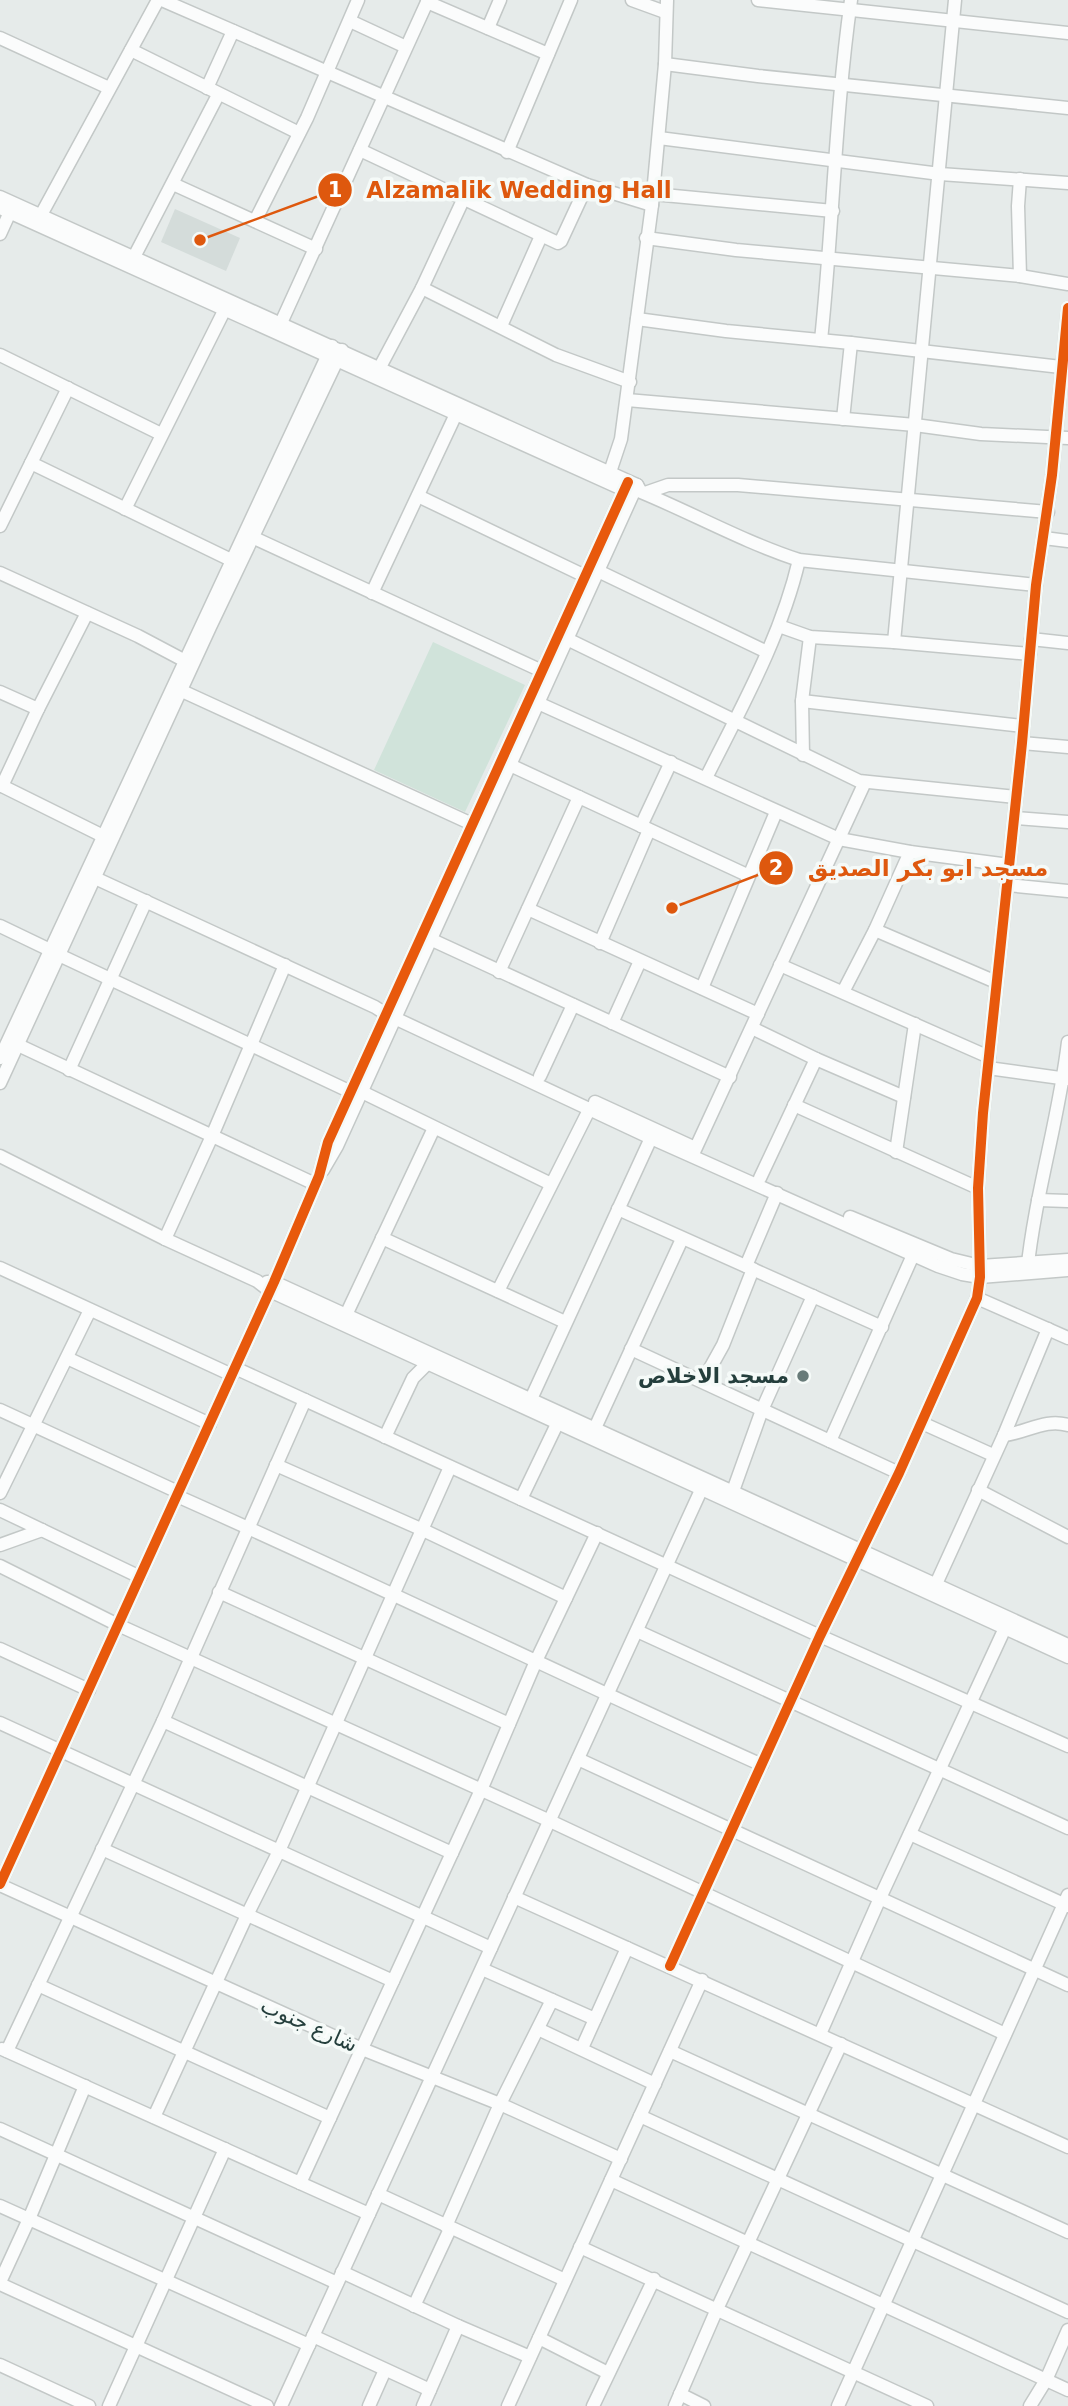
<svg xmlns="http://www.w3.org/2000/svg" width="1068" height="2406" font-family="'DejaVu Sans','Noto Naskh Arabic',sans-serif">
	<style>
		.built { fill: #d4dcda }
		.green { fill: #d0e3da }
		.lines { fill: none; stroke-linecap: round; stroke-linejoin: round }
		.minor-casing { stroke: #c3c8c7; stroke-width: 15 }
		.minor { stroke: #fbfcfc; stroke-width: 12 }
		.cycleway-casing { stroke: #f5faf8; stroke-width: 15 }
		.cycleway { stroke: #e8590c; stroke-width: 10 }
		.poi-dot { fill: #687b79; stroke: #f5faf8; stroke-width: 2.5 }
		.labels { text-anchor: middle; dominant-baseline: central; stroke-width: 7; stroke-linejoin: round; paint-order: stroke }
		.poi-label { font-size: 21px; font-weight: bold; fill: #243e3c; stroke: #f5faf8; text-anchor: end }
		.street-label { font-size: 21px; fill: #243e3c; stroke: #f5faf8 }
		.leader { fill: none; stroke: #de580e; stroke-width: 2.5 }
		.callout-dot { fill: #de580e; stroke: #f5faf8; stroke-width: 2.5 }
		.mark-label { font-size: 21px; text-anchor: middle; font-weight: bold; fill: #fff }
		.callout-label { font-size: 23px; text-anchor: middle; font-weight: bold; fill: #de580e; stroke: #f5faf8; stroke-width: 7; stroke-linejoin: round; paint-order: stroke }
	</style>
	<rect width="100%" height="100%" fill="#e6ebea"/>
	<path class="built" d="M175,209l65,29 -14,33 -65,-29z"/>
	<path class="green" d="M433,642l92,43 -60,127 -91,-42z"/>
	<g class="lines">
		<defs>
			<g id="minor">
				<path d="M162,0l425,185 65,20"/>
				<path d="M632,0l33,12"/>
				<path d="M758,0l310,33"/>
				<path d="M427,2l121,52"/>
				<path d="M350,21l56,26"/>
				<path d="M488,28l12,-28"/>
				<path d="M0,38l109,50"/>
				<path d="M131,50l168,83"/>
				<path d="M665,64l93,12 310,32"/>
				<path d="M207,88l26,-57"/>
				<path d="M659,138l281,36 128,9"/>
				<path d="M360,150l198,93 3,-2 26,-56"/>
				<path d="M507,152l64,-152"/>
				<path d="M173,184l143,65"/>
				<path d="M653,194l180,17"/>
				<path d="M0,197l637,288 4,7c53,22 103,50 158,68l237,25"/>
				<path d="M0,208l631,285"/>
				<path d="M41,215l117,-215"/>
				<path d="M255,221l52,-103 51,-118"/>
				<path d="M0,234l10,-22"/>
				<path d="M646,238l90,12 284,26 48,8"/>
				<path d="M134,257l84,-162"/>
				<path d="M1020,276l-2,-70 2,-27"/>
				<path d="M422,288l134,67 74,27"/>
				<path d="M637,319l89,12 125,12 210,24"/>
				<path d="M281,323l147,-323"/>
				<path d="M501,326l40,-90"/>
				<path d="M821,340c12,-113 14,-227 30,-340"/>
				<path d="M0,355l161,79"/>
				<path d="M380,367l42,-79 41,-88"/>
				<path d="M627,400l288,25 66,9 87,4"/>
				<path d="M843,419l8,-76"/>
				<path d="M31,463l200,97"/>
				<path d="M607,481l14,-42 31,-234 13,-141 2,-64"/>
				<path d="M645,493l23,-8h70l310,27"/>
				<path d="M418,496l167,80"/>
				<path d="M125,509l99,-198"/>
				<path d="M0,526l68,-138"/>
				<path d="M252,537l290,134"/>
				<path d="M1044,538l24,3"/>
				<path d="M598,571l169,81"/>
				<path d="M0,573l138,63 51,27"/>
				<path d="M372,593l84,-179"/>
				<path d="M779,626l31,11 84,5 136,12"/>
				<path d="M567,639l292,142 157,16"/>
				<path d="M1031,639l37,4"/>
				<path d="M894,642l61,-642"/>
				<path d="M182,691l290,133"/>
				<path d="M0,692l38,17"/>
				<path d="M802,701l221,25"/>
				<path d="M538,703l301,136 71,13 99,13"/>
				<path d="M1022,743l46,4"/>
				<path d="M803,755l-1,-54 8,-64"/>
				<path d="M510,765l237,110"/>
				<path d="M706,778c35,-70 75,-141 93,-218"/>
				<path d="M0,785l103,51"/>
				<path d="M2,786l36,-77 49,-96"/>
				<path d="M1015,818l53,4"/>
				<path d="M641,826l30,-64"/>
				<path d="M95,878l280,129 11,7 265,124 287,128 24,8 18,3 88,-7"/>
				<path d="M1007,885l61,6"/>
				<path d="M528,909l230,105"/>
				<path d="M0,926l50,24"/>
				<path d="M875,930l121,52"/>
				<path d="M430,939l300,138"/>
				<path d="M600,943l49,-113"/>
				<path d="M59,955l292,137"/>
				<path d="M780,965l209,92"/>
				<path d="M499,972l80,-175"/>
				<path d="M702,988l74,-176"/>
				<path d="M843,992l32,-62 35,-78"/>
				<path d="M612,1023l28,-62"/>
				<path d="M752,1028l64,31 88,38"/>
				<path d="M18,1045l297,139"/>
				<path d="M0,1058l332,-712"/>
				<path d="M988,1068l80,11"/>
				<path d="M69,1070l77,-169"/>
				<path d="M540,1076l33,-71"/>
				<path d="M0,1083l210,-456 132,-277"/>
				<path d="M362,1092l189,92"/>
				<path d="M595,1102l98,45"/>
				<path d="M794,1105l184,83"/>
				<path d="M896,1152l19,-128"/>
				<path d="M693,1154l172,-372"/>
				<path d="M0,1156l165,83 92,42 13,10 798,366"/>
				<path d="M323,1170l14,-24 300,-661"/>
				<path d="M760,1178l56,-119"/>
				<path d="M1038,1200l30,1"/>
				<path d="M618,1209l264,118"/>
				<path d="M850,1217l101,42 29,7 88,-6"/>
				<path d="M382,1238l183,84"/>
				<path d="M165,1239l47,-103 73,-171"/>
				<path d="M746,1266l31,-73"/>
				<path d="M0,1268l232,107"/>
				<path d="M1027,1272c8,-78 32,-153 41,-230"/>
				<path d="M267,1282h7l794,363"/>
				<path d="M498,1291l92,-183"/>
				<path d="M977,1298l91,40"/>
				<path d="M346,1315l88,-187"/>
				<path d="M631,1349l268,124"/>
				<path d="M67,1358l143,66"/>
				<path d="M235,1368l585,268 248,110"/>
				<path d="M703,1381l20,-36 30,-76"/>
				<path d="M531,1399l120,-261"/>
				<path d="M0,1410l178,82"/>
				<path d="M922,1423l71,32"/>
				<path d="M595,1428l87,-189"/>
				<path d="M1004,1435c22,-2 41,-17 64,-10"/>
				<path d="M385,1437l28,-59 14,-14"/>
				<path d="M830,1441l83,-186"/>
				<path d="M276,1465l147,65 143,68"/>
				<path d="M978,1490l90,47"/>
				<path d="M733,1491l29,-81 51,-114"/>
				<path d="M0,1493l90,-183"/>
				<path d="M177,1496c196,87 389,181 585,269"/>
				<path d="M521,1499l37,-77"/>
				<path d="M0,1510l140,67"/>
				<path d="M0,1545l42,-15"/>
				<path d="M0,1566l118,59 432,196 455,213"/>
				<path d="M936,1584l68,-149 44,-106"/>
				<path d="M219,1592l290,132"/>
				<path d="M637,1631l431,197"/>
				<path d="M0,1649l89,41"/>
				<path d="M163,1721l289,132"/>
				<path d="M0,1723l491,225"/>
				<path d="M578,1759l490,226"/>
				<path d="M910,1834l158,72"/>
				<path d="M102,1849l291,132"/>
				<path d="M0,1884l274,-602 45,-106 9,-34 300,-660"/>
				<path d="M0,1885l362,164 138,55 121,55"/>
				<path d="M514,1897l554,250"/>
				<path d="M670,1966l150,-330 79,-163 78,-175 3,-21 -2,-89 5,-75 39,-370 14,-158 16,-110 16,-167"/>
				<path d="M482,1969l113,50"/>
				<path d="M38,1985l292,133"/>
				<path d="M538,2029l117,55"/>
				<path d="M820,2034l60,-136 125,-270"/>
				<path d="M582,2048l45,-100"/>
				<path d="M2,2049l367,165"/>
				<path d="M7,2051l156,-330 142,-321"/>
				<path d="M670,2051l398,181"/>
				<path d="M640,2116l428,196"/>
				<path d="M154,2117l93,-202 32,-64 171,-384"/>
				<path d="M0,2129l337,154"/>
				<path d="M611,2180l457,210"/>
				<path d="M300,2183l181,-393 55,-129 61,-128"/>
				<path d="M378,2194l187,86"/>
				<path d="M0,2206l309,139"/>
				<path d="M446,2226l54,-122 52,-104"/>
				<path d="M580,2247l347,159"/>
				<path d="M342,2272l116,54 72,31"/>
				<path d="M0,2282l29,-63 56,-133"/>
				<path d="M0,2284l267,122"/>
				<path d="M414,2306l36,-77"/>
				<path d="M313,2336l117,54"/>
				<path d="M539,2338l69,35"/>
				<path d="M0,2365l89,41"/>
				<path d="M680,2394l24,12"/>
				<path d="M109,2406l116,-257"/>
				<path d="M281,2406l421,-918"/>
				<path d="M369,2406l16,-36"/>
				<path d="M423,2406l35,-80"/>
				<path d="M508,2406l194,-426"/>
				<path d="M593,2406l61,-127"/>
				<path d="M675,2406l42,-97 124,-265"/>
				<path d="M838,2406l230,-511"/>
				<path d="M1030,2406l16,-26 22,-50"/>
			</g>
		</defs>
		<use href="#minor" class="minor-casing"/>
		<use href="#minor" class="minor"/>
		<defs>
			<g id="cycleway">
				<path d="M0,1884l274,-602 45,-106 9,-34 300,-660"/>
				<path d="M670,1966l150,-330 79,-163 78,-175 3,-21 -2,-89 5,-75 39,-370 14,-158 16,-110 16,-167"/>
			</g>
		</defs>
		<use href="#cycleway" class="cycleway-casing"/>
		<use href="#cycleway" class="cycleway"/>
	</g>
	<circle class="poi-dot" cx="803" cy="1376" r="7"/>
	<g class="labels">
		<g class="poi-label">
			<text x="789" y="1376">مسجد الاخلاص</text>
		</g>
		<g class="street-label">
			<text transform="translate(309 2025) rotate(24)">شارع جنوب</text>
		</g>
	</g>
	<path class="leader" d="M200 240L335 190M672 908L776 868"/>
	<g class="callout-dot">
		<circle cx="200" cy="240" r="7"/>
		<circle cx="672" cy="908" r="7"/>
		<circle cx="335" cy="190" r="18"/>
		<circle cx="776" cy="868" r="18"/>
	</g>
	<g class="mark-label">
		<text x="335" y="197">1</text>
		<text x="776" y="875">2</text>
	</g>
	<g class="callout-label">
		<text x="519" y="198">Alzamalik Wedding Hall</text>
		<text x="928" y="876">مسجد ابو بكر الصديق</text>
	</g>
</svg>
